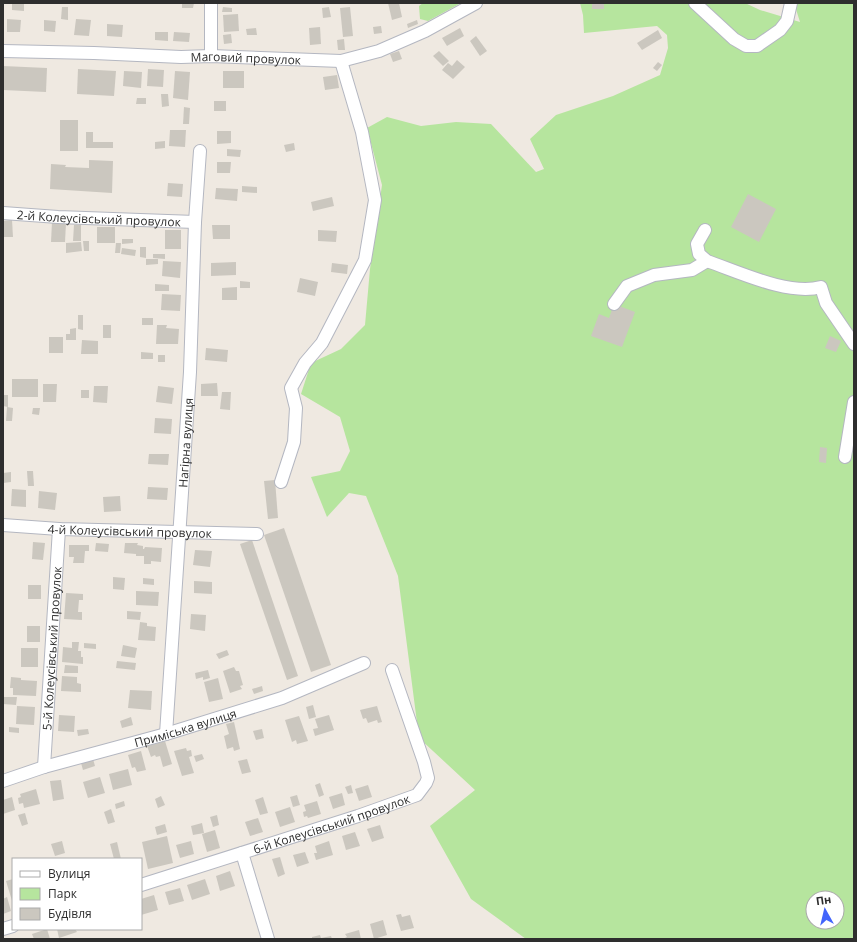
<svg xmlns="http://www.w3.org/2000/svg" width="857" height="942" font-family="'Open Sans',sans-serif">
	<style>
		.green { fill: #b6e59e; fill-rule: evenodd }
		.building { fill: #cbc7bf }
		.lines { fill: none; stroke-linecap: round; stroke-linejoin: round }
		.minor-casing { stroke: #b4b7c1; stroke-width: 14 }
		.minor { stroke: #fff; stroke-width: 12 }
		.labels { text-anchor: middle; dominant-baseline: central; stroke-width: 3; stroke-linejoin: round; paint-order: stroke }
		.street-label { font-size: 12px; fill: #2e2e2e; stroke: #fff }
	</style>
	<rect width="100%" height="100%" fill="#efe9e1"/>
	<g class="green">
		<path d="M423,3h38l-33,18 -8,-2 -1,-13z"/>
		<path d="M580,3h165l15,7 40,12 -6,-19h60v936h-328l-55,-40 -41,-73 45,-36 -56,-52 -21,-162 -32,-80 -17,-3 -22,24 -16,-40 29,-6 10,-20 -10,-34 -39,-23 10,-31 30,-14 24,-24 5,-56 12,-84 -15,-57 20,-11 34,9 35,-4 35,2 45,48 8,-3 -14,-30 26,-24 57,-19 47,-21 8,-27 -1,-13 -10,-9 -73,7 -1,-18zM813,898h24v24h-24z"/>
	</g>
	<g class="building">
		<path d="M12,3h12v8l-12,-1z"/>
		<path d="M182,3h12l-1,5h-11z"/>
		<path d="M388,3h11l3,14 -10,3z"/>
		<rect x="592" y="3" width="12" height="6"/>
		<path d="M62,7h6v13l-7,-1z"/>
		<path d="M223,7l9,1v4h-10z"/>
		<path d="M329,7l2,10 -8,1 -1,-10z"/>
		<path d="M350,7l3,29 -10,1 -3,-29z"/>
		<path d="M238,14l1,17 -15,1 -1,-17z"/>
		<path d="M7,19l14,1 -1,12h-13z"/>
		<path d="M76,19l15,1 -2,16 -15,-1z"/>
		<path d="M44,20l12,1 -1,11 -11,-1z"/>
		<path d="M417,20l1,4 -10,4 -1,-4z"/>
		<path d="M107,24l16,1 -1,12 -15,-1z"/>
		<path d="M381,26l1,7 -8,1 -1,-7z"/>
		<path d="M320,27l1,17 -11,1 -1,-17z"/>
		<path d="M256,28l1,7h-10l-1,-6z"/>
		<path d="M460,28l4,8 -17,10 -5,-8z"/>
		<path d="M658,30l4,8 -20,12 -5,-7z"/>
		<path d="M155,32h13v9l-13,-1z"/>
		<path d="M174,32l16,1 -1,9 -16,-1z"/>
		<path d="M231,34l1,9 -8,1 -1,-9z"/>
		<path d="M476,36l11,15 -7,5 -10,-15z"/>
		<path d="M344,39l1,11h-7l-1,-10z"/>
		<path d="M399,51l3,8 -9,3 -3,-8z"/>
		<path d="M439,51l10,10 -6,5 -10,-10z"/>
		<path d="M457,60l8,7 -12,12 -11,-9 6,-7 4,3z"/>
		<path d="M658,62l4,3 -5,6 -4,-3z"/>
		<path d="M3,66l44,2 -1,24 -43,-2z"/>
		<path d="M78,69l38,2 -2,25 -37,-2z"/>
		<path d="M148,69l16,1 -1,17 -16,-1z"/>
		<path d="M124,71l18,1 -1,16 -18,-2z"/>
		<path d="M175,71l15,1 -2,28 -15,-2z"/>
		<rect x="223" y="71" width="21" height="17"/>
		<path d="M337,75l2,13 -14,2 -2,-13z"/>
		<path d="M161,94h7l1,12 -7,1z"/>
		<path d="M137,98h9v6h-10z"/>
		<rect x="214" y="101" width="12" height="10"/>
		<path d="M184,107l6,1 -1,16h-6z"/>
		<rect x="60" y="120" width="18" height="31"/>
		<path d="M170,130h16l-1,17 -16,-1z"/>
		<path d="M217,131h14v12l-14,1z"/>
		<path d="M86,132h7v10h20v6h-27z"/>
		<path d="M165,141v7l-10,1v-7z"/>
		<path d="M294,143l1,7 -9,2 -2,-7z"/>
		<path d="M227,149l14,1 -1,7 -13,-1z"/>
		<path d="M89,160l24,1 -1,32 -62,-4 1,-25 15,1 -1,2 24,1z"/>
		<path d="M217,162h14l-1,11h-13z"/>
		<path d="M168,183l15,1 -1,13 -15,-1z"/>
		<path d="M242,186l15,1v6l-15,-1z"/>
		<path d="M216,188l22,1 -1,12 -22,-2z"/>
		<path d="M748,194l28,15 -17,33 -28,-15z"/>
		<path d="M332,197l2,9 -21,5 -2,-9z"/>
		<path d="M12,220l1,17h-10v-16z"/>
		<path d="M52,222l14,1 -1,19h-14z"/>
		<path d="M74,225h7v16h-8z"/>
		<path d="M212,225h18v14h-17z"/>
		<rect x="97" y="227" width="18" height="16"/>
		<rect x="165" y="230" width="16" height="19"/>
		<path d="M318,230l19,1 -1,11 -18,-1z"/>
		<path d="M122,239h11v4l-11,1z"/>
		<path d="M83,241h6v10h-5z"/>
		<path d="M81,242l1,9 -16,2v-10z"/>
		<path d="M116,243h5l-1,10h-5z"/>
		<path d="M140,247h6v11l-6,-1z"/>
		<path d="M122,248l14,2 -1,6 -14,-2z"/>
		<path d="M153,254h12v5l-12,-1z"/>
		<path d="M146,259h12v5l-12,1z"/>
		<path d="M163,261l18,1 -1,16 -18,-2z"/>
		<path d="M236,262v13l-25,1v-13z"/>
		<path d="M332,263l16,2 -1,9 -16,-2z"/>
		<path d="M300,278l18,4 -3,14 -18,-4z"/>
		<path d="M240,281l10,1v6h-10z"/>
		<path d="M155,284l14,1v6h-14z"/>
		<path d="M237,287v13h-15v-12z"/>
		<path d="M162,294l19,1 -1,16 -19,-1z"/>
		<path d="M614,304l21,8 -13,35 -31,-11 8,-22 10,4z"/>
		<path d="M78,315h5v15l-5,-1z"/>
		<rect x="142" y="318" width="11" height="7"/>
		<rect x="103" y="325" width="8" height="13"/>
		<path d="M157,325h10l-1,3 13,1 -1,15h-22z"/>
		<path d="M76,328v12h-10v-6h4v-5z"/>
		<path d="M830,336l11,5 -5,11 -11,-4z"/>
		<rect x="49" y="337" width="14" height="16"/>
		<path d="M82,340l16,1v13h-17z"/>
		<path d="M206,348l22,2 -1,12 -22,-2z"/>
		<path d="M141,352l12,1v6h-12z"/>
		<rect x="158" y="355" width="7" height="7"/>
		<rect x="12" y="379" width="26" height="18"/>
		<path d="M217,383l1,13h-17v-12z"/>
		<path d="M43,384h14l-1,18h-13z"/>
		<path d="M94,386h14l-1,17 -14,-1z"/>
		<path d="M158,386l16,2 -2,16 -16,-2z"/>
		<rect x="81" y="390" width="8" height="8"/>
		<path d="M222,392h9l-1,18 -10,-1z"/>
		<path d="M3,395h5v12l-5,-1z"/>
		<path d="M7,407l6,1 -1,13h-6z"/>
		<path d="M33,408h7l-1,7 -7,-1z"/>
		<path d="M155,418l17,1 -1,15 -17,-1z"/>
		<path d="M820,447l7,1 -1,15 -7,-1z"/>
		<path d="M149,454h20l-1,11 -20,-1z"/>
		<path d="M27,471h6l1,15h-6z"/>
		<path d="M11,472v10l-8,1v-10z"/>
		<path d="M275,480l3,38 -10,1 -4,-38z"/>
		<path d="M148,487l20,1 -1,12 -20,-1z"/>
		<path d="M12,489l14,1v17l-15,-1z"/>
		<path d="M39,491l18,2 -2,17 -17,-2z"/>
		<path d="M120,496l1,15 -17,1 -1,-15z"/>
		<path d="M284,528l47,137 -20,7 -47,-137z"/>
		<path d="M252,540l46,136 -11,4 -47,-136z"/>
		<path d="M33,542l12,1 -2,17 -11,-1z"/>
		<path d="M96,543l13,1 -1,8 -13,-1z"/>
		<path d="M125,543h13l-1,2 6,1v3h1l1,-2 17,1 -1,14 -10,-1v3h-7v-8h-8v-2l-12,-1z"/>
		<path d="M69,545h20v6h-4l-1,12h-11l1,-6h-5z"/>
		<path d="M195,550l17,1 -2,16 -17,-2z"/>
		<path d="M113,577l12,1 -1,12 -11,-1z"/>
		<path d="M143,578l11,1v6l-11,-1z"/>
		<path d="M194,581l18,1v12l-18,-1z"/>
		<rect x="28" y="585" width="13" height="14"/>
		<path d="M136,591l23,1 -1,14 -22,-1z"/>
		<path d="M66,593l17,1v6h-4l-1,12h4v8l-18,-1z"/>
		<path d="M127,611l14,1 -1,8 -13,-1z"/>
		<path d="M191,614l15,1 -1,16 -15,-2z"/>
		<path d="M140,622l7,1v3l9,1 -1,14 -17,-1z"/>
		<rect x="27" y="626" width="13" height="16"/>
		<path d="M72,642h7l-1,9h3v6h2v7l-21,-2 1,-15 9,1z"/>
		<path d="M84,643l12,1v5l-12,-1z"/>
		<path d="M123,645l14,3 -2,10 -14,-2z"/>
		<rect x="21" y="648" width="17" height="19"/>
		<path d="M227,650l2,5 -10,4 -3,-5z"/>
		<path d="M117,661l19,2 -1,7 -19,-2z"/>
		<path d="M65,665l13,1v7h-14z"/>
		<path d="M234,667l2,4h3l4,14 -3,1 2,3 -12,4 -7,-22z"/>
		<path d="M208,670l2,8 -7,2v-3l-7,2 -1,-6z"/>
		<path d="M62,676l15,1v6l4,1v8l-20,-1z"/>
		<path d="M11,677l10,1v2l16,1 -1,15 -23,-1v-7h-3z"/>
		<path d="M218,678l5,21 -14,3 -5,-20z"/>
		<path d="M262,686l1,5 -9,3 -2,-5z"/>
		<path d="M130,690l22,1 -1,19 -23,-2z"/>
		<path d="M3,697h14l-1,8 -13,-1z"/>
		<path d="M313,705l3,12 -7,2 -3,-12z"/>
		<path d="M17,706l18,1 -1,18 -18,-1z"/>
		<path d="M377,706l5,16 -4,1 -1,-3 -9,3 -2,-5 -3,1 -3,-9z"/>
		<path d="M59,715l16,1 -1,16 -16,-1z"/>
		<path d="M329,715l5,15 -19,6 -2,-7 5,-1 -3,-9z"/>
		<path d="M299,716l9,25 -11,3 -1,-4 -4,2 -7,-22z"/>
		<path d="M131,717l2,8 -11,3 -2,-7z"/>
		<path d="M234,722l6,27 -6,2 -1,-4 -6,2 -3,-13 5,-2 -3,-10z"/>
		<path d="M9,727l10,1v5l-10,-1z"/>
		<path d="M88,729l1,5 -11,2 -1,-6z"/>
		<path d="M262,729l2,9 -8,2 -3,-9z"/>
		<path d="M165,741l7,23 -9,3 -3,-11 -4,1 -1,-2 -4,2 -4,-11z"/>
		<path d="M186,748l1,3 4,-1 1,6 -3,1 5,16 -12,3 -8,-25z"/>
		<path d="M141,751l5,19 -9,2 -2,-5 -3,1 -4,-13z"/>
		<path d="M202,754l2,5 -8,3 -2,-6z"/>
		<path d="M93,759l2,7 -12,4 -2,-7z"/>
		<path d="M247,759l4,13 -9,2 -4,-13z"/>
		<path d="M128,769l4,16 -19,5 -4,-16z"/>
		<path d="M100,777l5,16 -17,5 -5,-16z"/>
		<path d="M61,780l3,19 -11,2 -3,-20z"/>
		<path d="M320,783l4,12 -5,2 -4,-12z"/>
		<path d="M351,785l2,8 -5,1 -3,-7z"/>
		<path d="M368,785l4,12 -13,4 -4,-12z"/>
		<path d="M36,789l4,15 -16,4 -1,-5 -4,1 -1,-6 3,-1 -1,-3z"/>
		<path d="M342,793l3,12 -12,4 -4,-12z"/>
		<path d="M297,795l3,10 -7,2 -3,-10z"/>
		<path d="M161,796l4,9 -7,3 -3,-9z"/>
		<path d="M12,797l3,13 -12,4v-14z"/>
		<path d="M263,797l5,16 -8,2 -5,-15z"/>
		<path d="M124,801l1,5 -9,3 -1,-5z"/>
		<path d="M317,801l4,13 -13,4 -1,-2 -3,1 -1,-5 3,-1 -2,-6z"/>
		<path d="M290,807l5,15 -15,5 -5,-15z"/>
		<path d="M111,809l4,13 -7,2 -4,-12z"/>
		<path d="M25,813l3,11 -6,2 -4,-11z"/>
		<path d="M217,815l2,10 -6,2 -3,-10z"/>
		<path d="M258,818l5,14 -13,4 -5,-14z"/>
		<path d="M202,823l2,10 -11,2 -2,-9z"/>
		<path d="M165,824l2,8 -10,3 -2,-8z"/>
		<path d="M380,825l4,13 -12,4 -5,-13z"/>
		<path d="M215,830l5,18 -13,4 -5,-18z"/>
		<path d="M355,832l5,14 -14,4 -4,-14z"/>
		<path d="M167,836l6,27 -25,6 -6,-27z"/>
		<path d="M62,841l3,12 -10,3 -4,-12z"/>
		<path d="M191,841l3,13 -14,4 -4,-13z"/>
		<path d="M329,841l4,14 -17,5 -2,-7h3l-2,-7z"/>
		<path d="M117,842l4,17h-7l-4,-15z"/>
		<path d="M305,852l4,11 -12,4 -4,-12z"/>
		<path d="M280,857l5,17 -7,3 -6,-18z"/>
		<path d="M230,871l5,15 -15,5 -4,-15z"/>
		<path d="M13,879v25l-7,-23z"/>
		<path d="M205,879l5,15 -18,6 -5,-15z"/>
		<path d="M180,888l4,13 -15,4 -4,-13z"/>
		<path d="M154,895l4,15 -17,5v-16z"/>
		<path d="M7,897l4,14 -8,3v-15z"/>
		<path d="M401,914l1,3 8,-2 4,13 -13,3 -5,-16z"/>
		<path d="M383,920l4,15 -13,4 -4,-15z"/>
		<path d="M47,929l3,10h-16l-2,-5z"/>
		<path d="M57,929h18l2,3 -18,6z"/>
		<path d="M359,930l2,9h-18l4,-2 -2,-3z"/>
		<path d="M320,935l1,3 10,-2 1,3h-20v-2z"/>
	</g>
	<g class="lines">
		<defs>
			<g id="minor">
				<path d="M695,3l39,36 12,7h11l23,-16 7,-9 4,-18"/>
				<path id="s1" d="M3,51l91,2 87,4 30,-1 130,5 38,-10 46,-20 51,-28"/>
				<path d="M211,56v-53"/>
				<path id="s2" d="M3,213l55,4 137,5"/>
				<path d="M705,230l-8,14 2,10 8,7c32,11 82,35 114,26l5,16 28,41"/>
				<path d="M614,304l13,-18 27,-11 38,-5 15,-9"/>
				<path d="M845,457l9,-55"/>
				<path d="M281,482l13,-40 2,-34 -5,-20 14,-25 17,-20 43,-83 10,-60 -13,-68 -21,-71"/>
				<path id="s3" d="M3,525l56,4 198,5"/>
				<path id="s4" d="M166,734l24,-362 5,-150 5,-71"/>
				<path id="s5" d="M44,767l15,-238"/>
				<path id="s6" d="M3,781l41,-14 122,-33 116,-36 82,-35"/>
				<path d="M242,853l26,86"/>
				<path id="s7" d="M141,885l217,-69 59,-21 9,-12 2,-5 -4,-16 -32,-92"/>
				<path d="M3,929l10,-3"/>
			</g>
		</defs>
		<use href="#minor" class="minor-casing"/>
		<use href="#minor" class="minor"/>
	</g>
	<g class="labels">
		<g class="street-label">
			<text stroke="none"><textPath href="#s1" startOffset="243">Маговий провулок</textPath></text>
			<text stroke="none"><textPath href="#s2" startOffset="96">2-й Колеусівський провулок</textPath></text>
			<text stroke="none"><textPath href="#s4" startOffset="292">Нагірна вулиця</textPath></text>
			<text stroke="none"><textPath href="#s3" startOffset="127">4-й Колеусівський провулок</textPath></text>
			<text stroke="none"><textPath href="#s5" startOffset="119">5-й Колеусівський провулок</textPath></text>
			<text stroke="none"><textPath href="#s6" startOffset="190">Приміська вулиця</textPath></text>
			<text stroke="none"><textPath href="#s7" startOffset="200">6-й Колеусівський провулок</textPath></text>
		</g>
	</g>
	<rect width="857" height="942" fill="none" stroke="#2e2e2e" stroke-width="8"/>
	<rect x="12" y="858" width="130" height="72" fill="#ffffff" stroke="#ababab"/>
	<rect x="20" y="871" width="20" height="6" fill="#ffffff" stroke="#ababab"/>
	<text x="48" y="878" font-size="12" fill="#2e2e2e">Вулиця</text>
	<rect x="20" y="888" width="20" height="12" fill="#b6e59e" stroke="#ababab"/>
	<text x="48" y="898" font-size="12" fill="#2e2e2e">Парк</text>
	<rect x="20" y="908" width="20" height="12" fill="#cbc7bf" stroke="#ababab"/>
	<text x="48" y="918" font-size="12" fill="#2e2e2e">Будівля</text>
	<g transform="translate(825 910) rotate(352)"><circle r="19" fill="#ffffff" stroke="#ababab"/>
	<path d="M0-3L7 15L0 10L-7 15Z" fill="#4264fb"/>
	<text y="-6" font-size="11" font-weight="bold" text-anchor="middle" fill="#2e2e2e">Пн</text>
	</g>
</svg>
